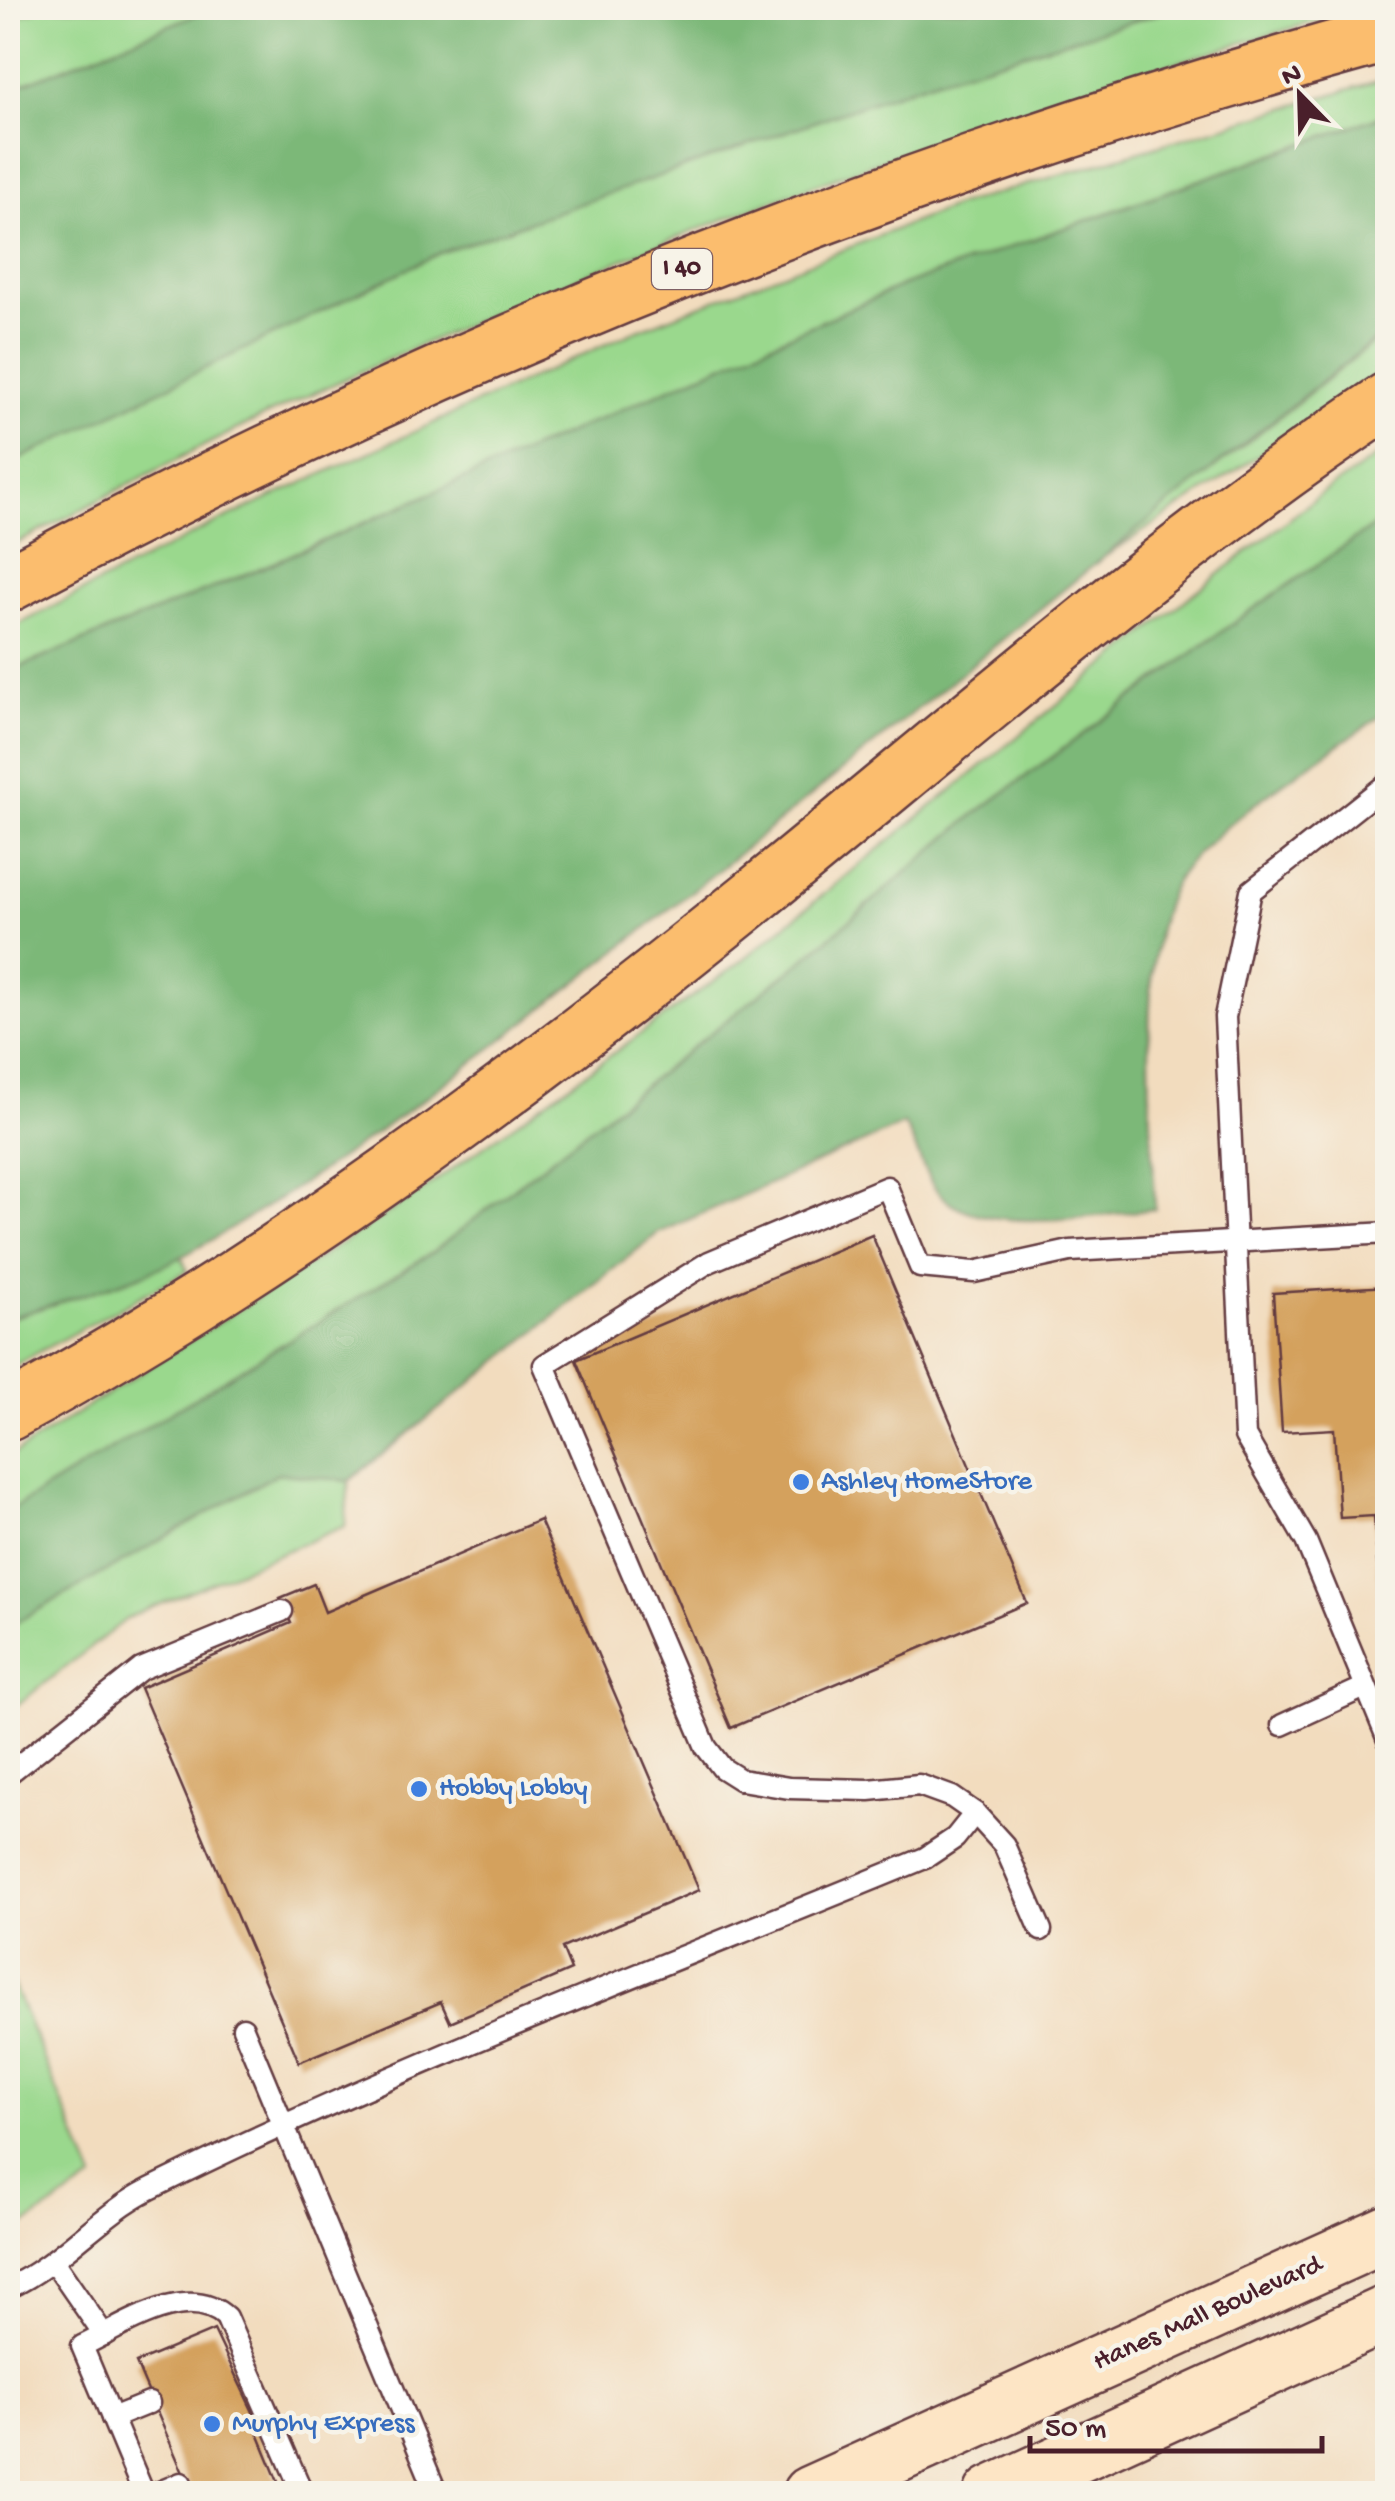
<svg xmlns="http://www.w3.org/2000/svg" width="1395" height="2501" font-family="'Gochi Hand',sans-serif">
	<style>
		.green { fill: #9ad88d; stroke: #727c5c; stroke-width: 2.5 }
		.forest { fill: #7bb878; stroke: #626c52; stroke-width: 2.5 }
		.building { fill: #d4a15d }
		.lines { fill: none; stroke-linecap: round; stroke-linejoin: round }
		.service-casing { stroke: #633b41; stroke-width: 25 }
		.secondary-casing { stroke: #633b41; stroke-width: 60 }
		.motorway-casing { stroke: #633b41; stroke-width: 60 }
		.service { stroke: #fff; stroke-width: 20 }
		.secondary { stroke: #fde5c5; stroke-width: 55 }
		.motorway { stroke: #fbbd6e; stroke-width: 55 }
		.shop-dot { fill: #3f7fe0; stroke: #f7f3e8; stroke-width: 4 }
		.labels { text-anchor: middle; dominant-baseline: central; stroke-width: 9; stroke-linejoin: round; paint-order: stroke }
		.shield { fill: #f7f3e8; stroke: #7e5f64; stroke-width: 2.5 }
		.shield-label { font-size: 25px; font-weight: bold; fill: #4a1f2b }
		.shop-label { font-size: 28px; fill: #366cbe; stroke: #f7f3e8; text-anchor: start }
		.street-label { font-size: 28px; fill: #4a1f2b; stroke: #f7f3e8 }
	</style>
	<rect width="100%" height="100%" fill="#f7f3e8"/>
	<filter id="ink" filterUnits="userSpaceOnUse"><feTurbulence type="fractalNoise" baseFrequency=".01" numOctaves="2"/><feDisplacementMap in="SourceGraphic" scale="20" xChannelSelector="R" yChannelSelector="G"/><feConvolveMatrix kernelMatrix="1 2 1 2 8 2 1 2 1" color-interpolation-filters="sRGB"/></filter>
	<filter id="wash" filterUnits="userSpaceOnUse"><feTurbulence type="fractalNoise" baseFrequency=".0048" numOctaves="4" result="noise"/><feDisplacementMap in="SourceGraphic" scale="40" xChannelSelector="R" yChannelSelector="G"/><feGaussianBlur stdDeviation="2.25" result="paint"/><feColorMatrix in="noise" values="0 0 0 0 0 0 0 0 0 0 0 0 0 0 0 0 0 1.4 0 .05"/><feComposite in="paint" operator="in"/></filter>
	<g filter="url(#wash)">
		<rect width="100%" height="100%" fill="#f2dcbe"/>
		<g class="green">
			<path d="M41,8h1323c-375,103 -743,241 -1095,406 -88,41 -174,89 -261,134v-528z"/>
			<path d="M1387,78v36l-483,171 -633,279 -263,108v-42l201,-104 421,-193 328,-128z"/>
			<path d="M1387,332v39l-301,198z"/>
			<path d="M1387,450v67l-144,99 -268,198 -173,147 -369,291 -425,260v-54l405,-261 326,-234 448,-364 142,-111z"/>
			<path d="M182,1257l5,14 -179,98v-50z"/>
			<path d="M278,1473l71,8 -4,45 -216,91 -121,95v-85z"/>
			<path d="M8,1973l86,206 -86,57z"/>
		</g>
		<g class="forest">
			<path d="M212,8h952v4l-233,69 -491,172 -432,212v-375z"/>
			<path d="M1387,114v217c-253,196 -496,404 -748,602 -141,111 -297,235 -454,322 -48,27 -124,45 -177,64v-647l263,-108 633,-279z"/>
			<path d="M1387,517v194c-66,48 -144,92 -200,154 -56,62 -34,261 -32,344 -53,6 -179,29 -217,-17 -15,-18 -22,-48 -34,-68l-246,109 -309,248 -71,-8 -270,154v-115l425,-260 369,-291 173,-147 268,-198z"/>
		</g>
		<g id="blocks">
			<g class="building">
				<path d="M872,1235l155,368 -296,125 -155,-368z"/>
				<path d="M1388,1286v337l-7,1 -7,-108 -34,2 -6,-89 -52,3 -9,-139z"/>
				<path d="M540,1520l159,370 -137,58 9,22 -121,52 -9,-20 -142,60 -159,-374 151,-65 -11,-25 34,-14 11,28z"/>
				<path d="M214,2330l47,99 -4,2 26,63h-91l-56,-131z"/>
			</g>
		</g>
	</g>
	<g filter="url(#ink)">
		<use href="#blocks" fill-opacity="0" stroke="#633b41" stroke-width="2.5"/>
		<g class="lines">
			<defs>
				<g id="service">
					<path d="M1388,783l-137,108 -26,126 20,419 61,105 82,199"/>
					<path d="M1282,1725l83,-38"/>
					<path d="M8,1774l133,-105 141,-58"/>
					<path d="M1041,1930l-37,-85 -29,-32 -23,-16 -33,-12 -50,5 -80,-2 -48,-8 -19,-12 -16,-21 -162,-382 165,-103 178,-75 33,80 54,5 96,-21 318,-18"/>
					<path d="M243,2028l194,466"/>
					<path d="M53,2261l51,74"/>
					<path d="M8,2288c53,-24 90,-73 142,-99 251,-125 516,-224 775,-331l30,-20 20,-25"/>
					<path d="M112,2418l37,-15"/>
					<path d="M144,2494l-62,-148c40,-19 105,-65 144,-29l77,177"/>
					<path d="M155,2494l26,-11"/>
				</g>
				<g id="secondary">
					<path d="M810,2494l578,-261"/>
					<path d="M992,2494l396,-181"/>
				</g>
				<g id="motorway">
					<path d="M8,584c439,-234 900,-418 1380,-550"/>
					<path d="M8,1413c266,-145 513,-328 749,-519 208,-169 407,-345 631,-494"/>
				</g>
			</defs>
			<use href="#service" class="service-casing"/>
			<use href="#secondary" class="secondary-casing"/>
			<use href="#motorway" class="motorway-casing"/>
			<use href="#service" class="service"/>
			<use href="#secondary" class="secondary"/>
			<use href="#motorway" class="motorway"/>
		</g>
	</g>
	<g class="shop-dot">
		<circle cx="801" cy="1482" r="10"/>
		<circle cx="419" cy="1789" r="10"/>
		<circle cx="212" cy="2424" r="10"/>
	</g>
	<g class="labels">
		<rect class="shield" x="652" y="249" width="60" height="40" rx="8"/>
		<g class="shield-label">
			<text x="682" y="269">I 40</text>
		</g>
		<g class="shop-label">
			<text x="821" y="1482">Ashley HomeStore</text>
			<text x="439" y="1789">Hobby Lobby</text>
			<text x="232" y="2424">Murphy Express</text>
		</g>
		<g class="street-label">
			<text transform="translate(1208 2314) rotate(-24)">Hanes Mall Boulevard</text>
		</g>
	</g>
	<rect width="1395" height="2501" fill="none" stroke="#f7f3e8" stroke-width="40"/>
	<g transform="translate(1300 95) rotate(337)" stroke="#f7f3e8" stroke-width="8" paint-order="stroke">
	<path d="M0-8L18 38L0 25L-18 38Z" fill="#4a1f2b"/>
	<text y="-15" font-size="28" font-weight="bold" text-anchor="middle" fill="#4a1f2b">N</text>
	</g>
	<path d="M1030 2436v15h292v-15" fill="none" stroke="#4a1f2b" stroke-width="5"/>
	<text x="1045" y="2436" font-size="30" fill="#4a1f2b" stroke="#f7f3e8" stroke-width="8" paint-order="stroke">50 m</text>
</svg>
